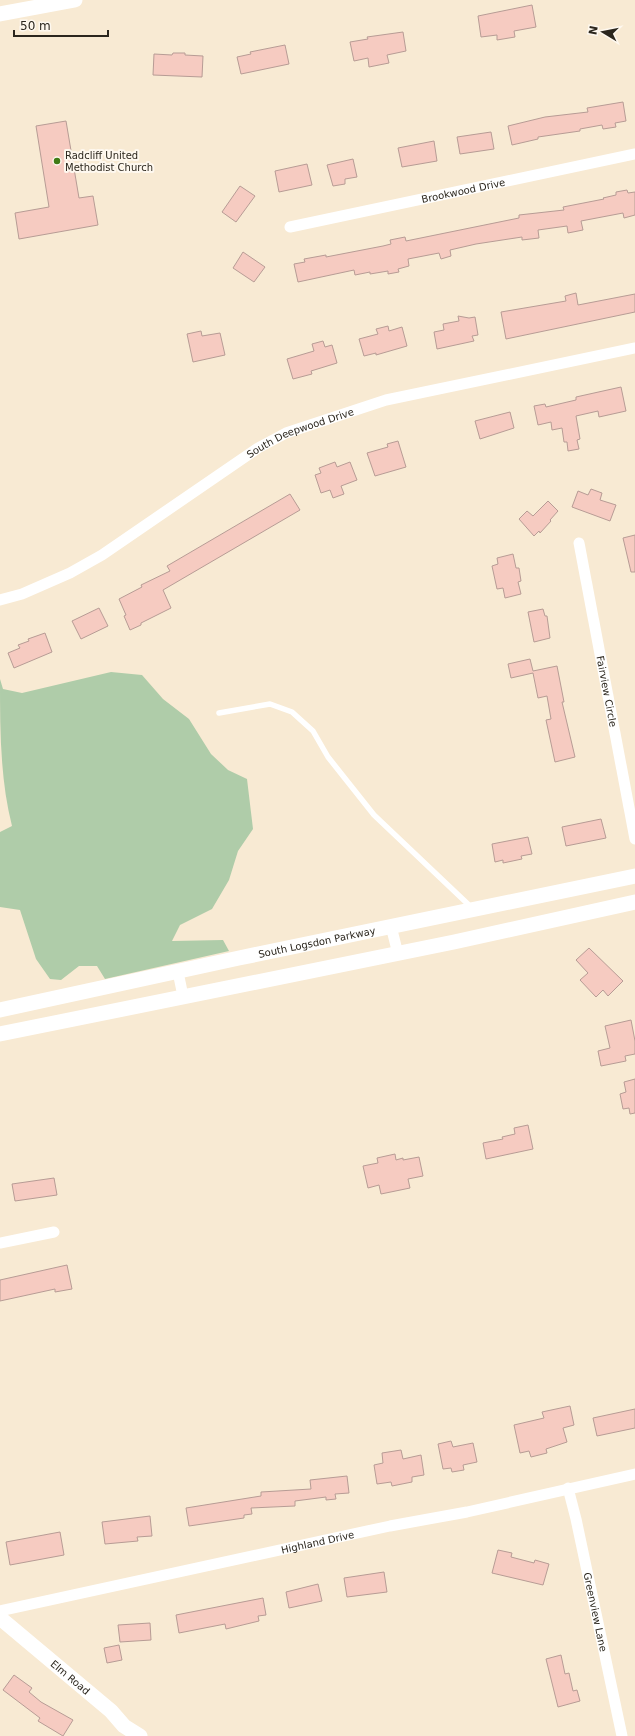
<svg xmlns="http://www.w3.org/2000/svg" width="635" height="1736" font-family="'DejaVu Sans',sans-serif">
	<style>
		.green { fill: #afcca9 }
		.building { fill: #f6cbc1; stroke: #b79c95 }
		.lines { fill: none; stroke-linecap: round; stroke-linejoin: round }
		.lane { stroke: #fff; stroke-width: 5.5 }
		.street { stroke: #fff; stroke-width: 11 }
		.secondary { stroke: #fff; stroke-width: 15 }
		.poi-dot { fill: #3f7b16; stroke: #fef8ef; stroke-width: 1.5 }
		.labels { text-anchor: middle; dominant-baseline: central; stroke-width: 4; stroke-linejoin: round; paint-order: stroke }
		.poi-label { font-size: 10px; fill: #2b261d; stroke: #fef8ef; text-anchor: start }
		.street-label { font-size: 10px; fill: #2b261d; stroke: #fef8ef }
	</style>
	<rect width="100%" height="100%" fill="#f8ead3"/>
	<path class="green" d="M111,672l31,3 21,24 26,20 22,35 17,16 19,9 6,50 -15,22 -9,29 -17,29 -32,16 -8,16 51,-1 6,11 -124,28 -8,-13h-18l-18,14 -11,-1 -14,-20 -16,-49 -20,-3v-75l12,-6c-12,-47 -12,-98 -12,-147l3,10 19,4z"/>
	<g class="building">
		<path d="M532,5l4,22 -22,4 1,6 -18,3v-5l-16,2 -3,-21z"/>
		<path d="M403,32l3,19 -19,4 2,8 -20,4 -1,-9 -14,3 -4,-19 18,-3 -1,-2z"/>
		<path d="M285,45l4,19 -48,10 -4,-17 14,-3 -1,-2z"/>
		<path d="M173,53h12v2l18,1 -1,21 -49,-2 1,-21 18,1z"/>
		<path d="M623,102l3,19 -11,2 1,4 -13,2 -1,-4 -22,4v2l-42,6v2l-26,6 -4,-19 37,-9 43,-5 -1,-4z"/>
		<path d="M66,121l13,77 14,-2 5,29 -79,14 -4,-26 34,-6 -13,-81z"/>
		<path d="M491,132l3,17 -34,5 -3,-17z"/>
		<path d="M434,141l3,20 -35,6 -4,-19z"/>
		<path d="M353,159l4,18 -12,2v5l-12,2 -6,-21z"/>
		<path d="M307,164l5,21 -33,7 -4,-21z"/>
		<path d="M240,186l15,10 -19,26 -14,-10z"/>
		<path d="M627,190l1,3 7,-1v23l-11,3 -1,-5 -42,8 2,9 -15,3 -1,-7 -29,4 1,8 -17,2v-3l-46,7 -26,6 1,6 -10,3 -2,-6 -31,6 1,7 -11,3 1,3 -11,2v-3l-18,3v-2l-15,3 -1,-5 -56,12 -4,-18 11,-2 -1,-3 22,-4v2l57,-11 8,-2 -1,-4 15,-3 1,4 113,-23v-3l45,-5 -1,-3 41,-8 -1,-1 13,-3v-3z"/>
		<path d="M243,252l22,15 -11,15 -21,-14z"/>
		<path d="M576,293l2,12 57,-11v18l-129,27 -5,-27 65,-11 -1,-5z"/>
		<path d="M458,316l11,2 6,-1 3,18 -6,1 2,5 -37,8 -3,-17 10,-2 -1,-6 16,-3z"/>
		<path d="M388,326l1,5 13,-4 5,19 -31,9v-2l-12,3 -5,-17 19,-5 -2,-5z"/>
		<path d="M201,331l1,5 18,-3 5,22 -32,7 -6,-28z"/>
		<path d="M323,341l2,6 7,-2 5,18 -26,8 1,3 -19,5 -6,-20 27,-8 -2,-7z"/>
		<path d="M621,387l5,24 -27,6 -1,-6 -22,5 4,23 -3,1 2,9 -11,2 -1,-9h-3l-2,-14 -10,2 -1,-8 -13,3 -4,-19 11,-2 1,3 30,-7v-3z"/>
		<path d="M510,412l4,16 -34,11 -5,-18z"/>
		<path d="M398,441l8,26 -31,9 -8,-23 21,-6 -1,-3z"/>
		<path d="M335,462l2,5 13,-5 7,18 -16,6 3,8 -11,4 -3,-8 -9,3 -6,-18 6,-2 -2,-5z"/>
		<path d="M591,489l11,4 -2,7 16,5 -6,16 -38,-14 6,-16 10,4z"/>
		<path d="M290,494l10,16 -137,80 8,18 -30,15v2l-11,5 -6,-14 2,-1 -7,-16 23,-12 -1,-2 29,-14 -3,-5z"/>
		<path d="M548,501l10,10 -8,9 1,1 -11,12 -1,-2 -5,5 -15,-17 8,-8 6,5z"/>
		<path d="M635,535v37h-4l-8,-34z"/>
		<path d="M513,554l3,14h3l2,13 -3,1 3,12 -16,4 -2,-10 -6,1 -5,-23 6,-2 -1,-6z"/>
		<path d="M99,608l9,18 -27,13 -9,-18z"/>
		<path d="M543,609l2,7h2l3,22 -16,4 -6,-30z"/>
		<path d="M45,633l7,19 -38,16 -6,-15 12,-5 -2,-3 11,-4 -1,-2z"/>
		<path d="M530,659l3,12 24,-5 7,36h-2l13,55 -20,5 -9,-42 5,-1 -4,-23 -9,2 -5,-25 -22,5 -3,-14z"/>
		<path d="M601,819l5,19 -40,8 -4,-19z"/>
		<path d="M528,837l4,17 -11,2 1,3 -19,4v-3l-8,2 -3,-18z"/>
		<path d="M589,948l34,33 -15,15 -5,-6 -7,7 -16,-17 8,-7 -12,-13z"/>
		<path d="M631,1020l4,21v13l-10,2 1,5 -25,5 -3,-15 12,-3 -5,-22z"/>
		<path d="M635,1079v34l-5,1 -1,-6 -6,1 -3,-15 6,-2 -2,-10z"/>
		<path d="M528,1125l5,24 -47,10 -3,-16 20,-4 -1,-2 13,-3 -1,-6z"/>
		<path d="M395,1154l1,6 7,-2v2l16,-3 4,19 -15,3 2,9 -29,6 -2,-9 -11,3 -5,-22 15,-3 -1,-5z"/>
		<path d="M54,1178l3,17 -42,6 -3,-17z"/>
		<path d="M67,1265l5,24 -17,3v-3l-55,12v-21z"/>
		<path d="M570,1406l4,19 -11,3 4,14 -21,7 1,4 -16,4 -2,-6 -9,2 -6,-28 30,-7 -2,-6z"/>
		<path d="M635,1409v19l-38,8 -4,-18z"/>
		<path d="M451,1441l2,6 20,-4 4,19 -14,3 1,5 -12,2 -1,-4 -8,1 -5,-25z"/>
		<path d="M401,1450l2,9 18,-4 3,20 -12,2v5l-20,4 -1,-4 -14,2 -3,-19 9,-2 -1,-10z"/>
		<path d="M347,1476l2,17 -14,1 1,5 -10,1v-3l-31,4v5l-44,2 1,6 -8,1v3l-55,8 -3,-18 75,-12v-4l50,-3 -1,-9z"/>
		<path d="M150,1516l2,20 -15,1 1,4 -33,3 -3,-22z"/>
		<path d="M60,1532l4,23 -54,10 -4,-23z"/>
		<path d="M498,1550l14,3 -1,4 23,6 1,-3 14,4 -6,21 -51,-12z"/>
		<path d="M384,1572l3,20 -40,5 -3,-19z"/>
		<path d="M318,1584l4,17 -33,7 -3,-16z"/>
		<path d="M263,1598l3,17 -8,1 1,5 -33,8 -1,-5 -46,9 -3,-18z"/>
		<path d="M150,1623l1,17 -31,2 -2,-17z"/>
		<path d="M119,1645l3,15 -15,3 -3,-15z"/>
		<path d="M561,1655l4,19 4,-1 4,18 4,-1 3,11 -22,6 -12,-48z"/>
		<path d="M14,1675l18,13 -3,4 12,10 32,18 -10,16 -25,-15 2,-3 -37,-28z"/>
	</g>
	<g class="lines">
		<path class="lane" d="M219,713l51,-9 22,8 21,19 15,26 46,58 97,92"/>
		<g class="street">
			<path id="s1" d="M290,227l345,-73"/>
			<path id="s2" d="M579,543l56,296"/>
			<path id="s3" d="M0,600l22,-6 48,-21 32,-18 156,-107 28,-15 100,-33 249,-52"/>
			<path d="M391,926l7,28"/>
			<path d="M178,972l5,24"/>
			<path d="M0,1243l54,-11"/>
			<path id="s4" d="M568,1488l8,31 46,217"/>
			<path id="s5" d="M0,1611l390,-85 77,-14 168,-38"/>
		</g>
		<g class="secondary">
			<path d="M0,14l75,-14"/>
			<path id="s6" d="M0,1010l239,-52 396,-82"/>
			<path d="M0,1034l454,-92 181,-40"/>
			<path id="s7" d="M0,1618l111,93 13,15 16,10"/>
		</g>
	</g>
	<circle class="poi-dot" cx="57" cy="161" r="4"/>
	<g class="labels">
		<g class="poi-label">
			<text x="65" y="155">Radcliff United<tspan x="65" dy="12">Methodist Church</tspan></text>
		</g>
		<g class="street-label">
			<text stroke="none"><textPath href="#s1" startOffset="177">Brookwood Drive</textPath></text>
			<text stroke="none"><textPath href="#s3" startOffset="346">South Deepwood Drive</textPath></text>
			<text stroke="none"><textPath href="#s2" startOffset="151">Fairview Circle</textPath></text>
			<text stroke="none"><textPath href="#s6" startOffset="324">South Logsdon Parkway</textPath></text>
			<text stroke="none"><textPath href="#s5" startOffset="325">Highland Drive</textPath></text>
			<text stroke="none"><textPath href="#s4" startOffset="127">Greenview Lane</textPath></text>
			<text stroke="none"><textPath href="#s7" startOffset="92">Elm Road</textPath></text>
		</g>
	</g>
	<g transform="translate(603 32) rotate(280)" stroke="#fef8ef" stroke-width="3" paint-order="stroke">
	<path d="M0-3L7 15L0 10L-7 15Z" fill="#2b261d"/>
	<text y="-6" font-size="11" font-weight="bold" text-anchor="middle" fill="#2b261d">N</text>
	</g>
	<path d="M14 30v6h94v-6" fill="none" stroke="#2b261d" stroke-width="2"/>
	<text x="20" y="30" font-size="12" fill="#2b261d" stroke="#fef8ef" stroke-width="3" paint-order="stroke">50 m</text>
</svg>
